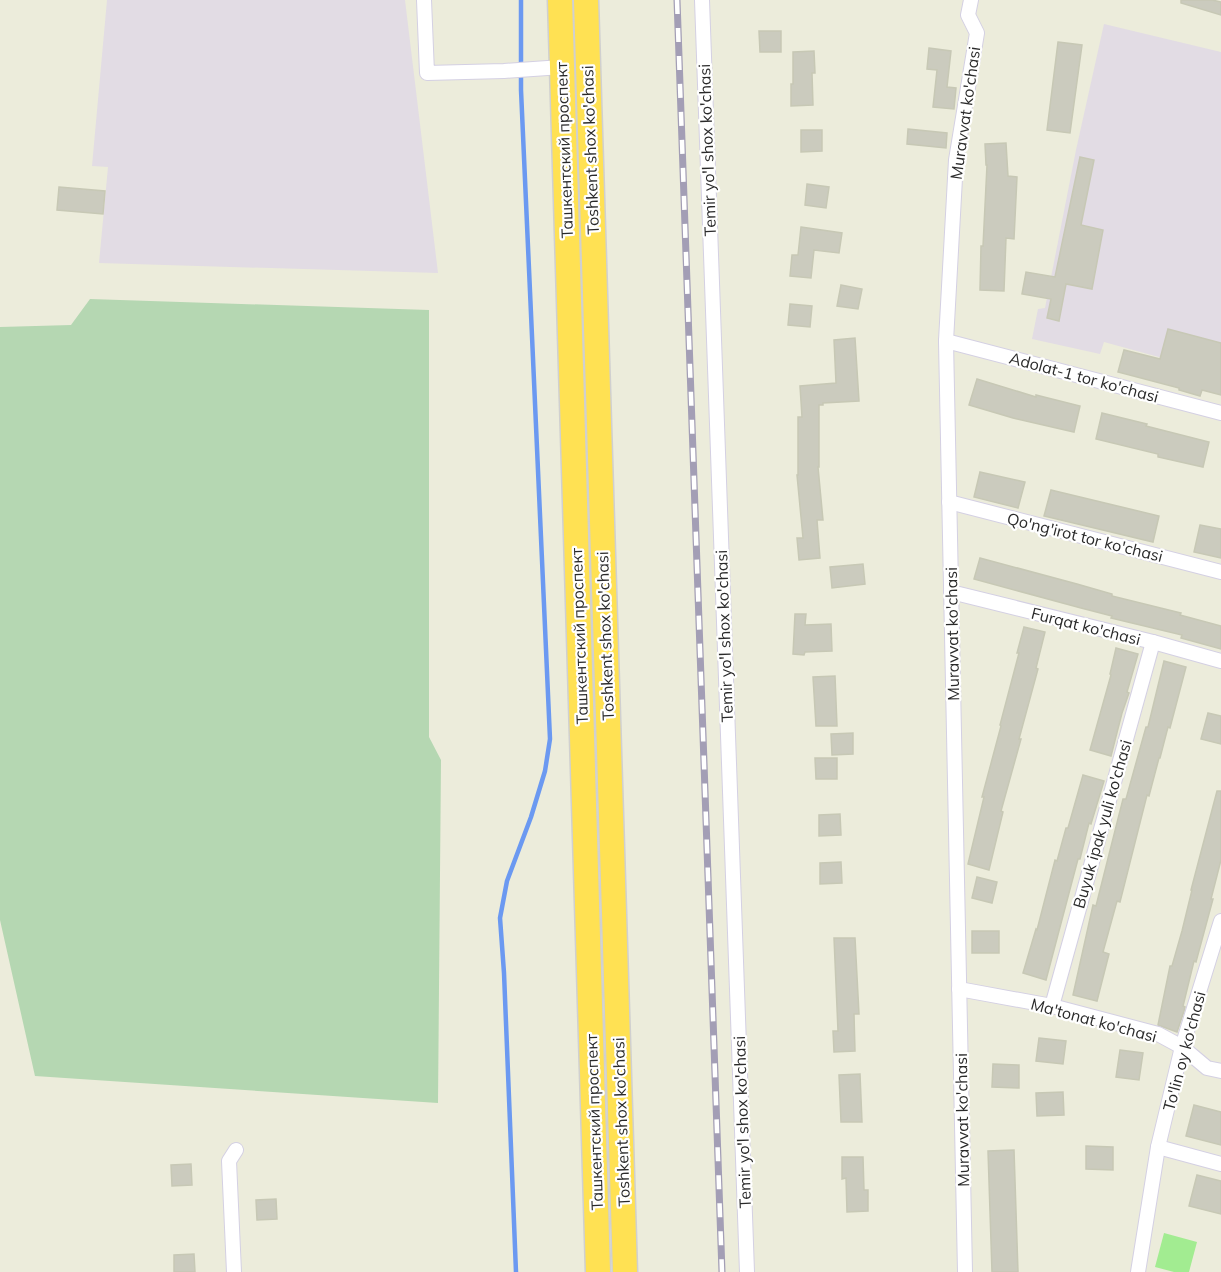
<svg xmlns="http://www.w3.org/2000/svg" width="1221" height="1272" font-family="Mulish,sans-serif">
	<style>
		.industrial { fill: #e2dce4 }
		.cemetery { fill: #b5d7b2 }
		.pitch { fill: #a2ec91 }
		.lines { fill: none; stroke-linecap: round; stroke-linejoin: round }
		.stream { stroke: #6b99f1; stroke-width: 4.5 }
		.building { fill: #cbcbbe; stroke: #c7c8b5; stroke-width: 1.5 }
		.street-casing { stroke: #d4d0e3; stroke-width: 16 }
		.highway-casing { stroke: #d0d0d0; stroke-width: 27 }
		.street { stroke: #fff; stroke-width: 14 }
		.highway { stroke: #ffe153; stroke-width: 24 }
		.rail-casing { stroke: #a39eb5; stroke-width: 7 }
		.rail { stroke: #fff; stroke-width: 4.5; stroke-dasharray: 14; stroke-linecap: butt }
		.labels { text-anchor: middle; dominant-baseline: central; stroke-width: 4.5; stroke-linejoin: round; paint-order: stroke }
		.street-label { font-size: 16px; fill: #2a2a2a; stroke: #fff }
	</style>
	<rect width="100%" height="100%" fill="#ececdb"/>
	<g class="industrial">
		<path d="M107,0h298l33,273 -339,-10 9,-96 -16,-1z"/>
		<path d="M1104,24l117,28v322l-117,-32 -4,12 -68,-15 6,-30 7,-1 31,-158z"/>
	</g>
	<path class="cemetery" d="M90,299l339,11v427l12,23 -3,343 -403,-27 -35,-156v-593l71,-2z"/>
	<path class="pitch" d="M1164,1233l33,9 -8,30h-15l-19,-5z"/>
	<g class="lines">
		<path class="stream" d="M516,1272l-12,-299 -4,-55 7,-37 24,-64 14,-46 5,-32 -29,-649v-90"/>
	</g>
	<g class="building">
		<path d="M1181,0h31l9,2v13l-40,-12z"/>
		<path d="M759,31h22v21h-21z"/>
		<path d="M1058,42l24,3 -12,88 -23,-3z"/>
		<path d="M929,48l22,3 -4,36 9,1 -2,21 -21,-2 4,-37 -10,-1z"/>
		<path d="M814,51l1,22h-3l1,32 -22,1v-22h2v-32z"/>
		<path d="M908,129l39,4 -1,15 -39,-4z"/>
		<path d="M801,130h21v21l-21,1z"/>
		<path d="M1006,143l2,33 9,1 -3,62 -8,-1 -2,53 -24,-1 1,-44h2l4,-81h-1l-1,-21z"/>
		<path d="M1080,157l14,3 -13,65 22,5 -11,59 -26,-5 -7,37 -12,-3 4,-19 -29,-5 4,-22 29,5z"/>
		<path d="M807,184l22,3 -3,21 -21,-3z"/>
		<path d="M59,187l46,4 -2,23 -46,-4z"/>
		<path d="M801,227l41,6 -3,20 -25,-3 -3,28 -21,-2 2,-21h6z"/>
		<path d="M841,285l21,4 -4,20 -21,-3z"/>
		<path d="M790,304l22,2 -2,21 -22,-2z"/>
		<path d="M1168,329l53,14v52l-19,-5 -2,6 -21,-6v-2l-61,-16 6,-22 36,9z"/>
		<path d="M855,338l4,63 -36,2v2h-4v62h-1l5,53h-6l3,38 -21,2 -2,-22h6l-6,-63h1v-58h4l-2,-31 36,-3 -2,-43z"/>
		<path d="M977,379l59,18v-2l44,11 -6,26 -61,-14 -44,-13z"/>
		<path d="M1102,413l45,11 -1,2 63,16 -6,25 -45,-10v-3l-62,-15z"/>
		<path d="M980,472l45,10 -7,26 -44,-11z"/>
		<path d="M1051,490l108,26 -6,26 -109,-26z"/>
		<path d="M1200,525l21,4v29l-27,-6z"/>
		<path d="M980,558l97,26 35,10v2l69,17 -1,2 41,11v23l-40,-11 1,-3 -71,-17 1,-2 -31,-8 -107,-29z"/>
		<path d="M863,564l2,20 -33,4 -2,-21z"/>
		<path d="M795,614h11l-1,11 26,-1 1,27 -27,1 -1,3 -11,-1z"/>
		<path d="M1024,627l21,5 -9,36 2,1 -19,70h2l-20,72 2,1 -14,58 -21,-6 16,-67h-2l19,-71 -1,-1 19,-72h-2z"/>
		<path d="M1116,648l22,6 -11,38 2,1 -7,20 -11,43 -21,-6 21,-75 -1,-1z"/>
		<path d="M1164,661l22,6 -16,61 -2,-1 -8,31h-1l-10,38 -2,-1 -27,107 -3,-1 -14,51 6,2 -12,47 -24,-6 20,-90 3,1 27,-107h3l20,-72h2z"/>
		<path d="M835,676l2,50h-21l-3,-49z"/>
		<path d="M1208,713l13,3v28l-20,-5z"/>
		<path d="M853,733v21l-21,1 -1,-21z"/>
		<path d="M815,758h22v21h-21z"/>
		<path d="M1083,775l21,6 -13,43 -2,-1 -9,36h-2l-32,121 -23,-7 13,-44 1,1 18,-70 2,1 9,-33h2z"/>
		<path d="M1217,791h4v69l-10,39h2l-17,63 -2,-1 -11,45 2,1 -1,4 -7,21 -19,-7 12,-59h2l10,-35 10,-41h-1z"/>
		<path d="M840,814l1,21 -22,1v-21z"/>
		<path d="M841,862l1,21 -22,1v-21z"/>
		<path d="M977,877l20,5 -5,21 -20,-5z"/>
		<rect x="972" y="931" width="27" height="22"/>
		<path d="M834,938h21l4,76h-5l1,37 -21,1 -1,-21h5z"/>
		<path d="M1039,1038l27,3 -3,23 -27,-3z"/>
		<path d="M1120,1050l23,3 -4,27 -23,-3z"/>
		<path d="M993,1064l26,1v23l-27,-1z"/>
		<path d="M860,1074l2,48h-21l-2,-47z"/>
		<path d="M1063,1092l1,23 -27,1 -1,-23z"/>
		<path d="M1194,1105l27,7v33l-35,-9z"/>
		<path d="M1086,1146l27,1v23l-27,-1z"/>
		<path d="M1014,1150l4,122h-26l-4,-121z"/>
		<path d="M842,1157h21l1,33h4v21l-21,1 -1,-34 -4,1z"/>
		<path d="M191,1164l1,21 -20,1 -1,-21z"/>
		<path d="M1197,1175l24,6v33l-32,-8z"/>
		<path d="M276,1199l1,20 -20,1 -1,-20z"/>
		<path d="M194,1254l1,18h-21v-17z"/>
	</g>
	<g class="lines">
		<defs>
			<g id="street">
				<path d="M424,0l3,73 77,-2 58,-4"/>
				<path d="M702,0l45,1272"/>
				<path d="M946,341l275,72"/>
				<path d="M949,502l272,70"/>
				<path d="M951,592l202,50 68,19"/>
				<path d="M959,989l93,17 106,28 24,13 25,21 14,3"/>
				<path d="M1052,1006l101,-364"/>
				<path d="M1158,1147l63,17"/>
				<path d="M234,1272l-5,-111 7,-11"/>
				<path d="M965,1272l-19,-931 10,-181 21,-127 -9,-18 3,-15"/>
				<path d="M1138,1272l20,-125 24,-100 39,-126"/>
			</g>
			<g id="highway">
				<path d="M560,0l38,1272"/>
				<path d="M586,0l39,1272"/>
			</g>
		</defs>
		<use href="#street" class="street-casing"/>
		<use href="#highway" class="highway-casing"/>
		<use href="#street" class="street"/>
		<use href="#highway" class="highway"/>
		<defs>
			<path id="rail" d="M677,0l45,1272"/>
		</defs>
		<use href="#rail" class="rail-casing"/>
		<use href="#rail" class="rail"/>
	</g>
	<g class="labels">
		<g class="street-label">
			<text transform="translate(965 113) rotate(-82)">Muravvat ko'chasi</text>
			<text transform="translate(564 150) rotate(-92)">Ташкентский проспект</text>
			<text transform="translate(590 150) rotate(-92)">Toshkent shox ko'chasi</text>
			<text transform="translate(707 150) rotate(-92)">Temir yo'l shox ko'chasi</text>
			<text transform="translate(1084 377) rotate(15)">Adolat-1 tor ko'chasi</text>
			<text transform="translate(1085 537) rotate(14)">Qo'ng'irot tor ko'chasi</text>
			<text transform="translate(1086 626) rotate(14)">Furqat ko'chasi</text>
			<text transform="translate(952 634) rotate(-91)">Muravvat ko'chasi</text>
			<text transform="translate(579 636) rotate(-92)">Ташкентский проспект</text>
			<text transform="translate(605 636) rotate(-92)">Toshkent shox ko'chasi</text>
			<text transform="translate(724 636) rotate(-92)">Temir yo'l shox ko'chasi</text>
			<text transform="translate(1102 824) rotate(-74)">Buyuk ipak yuli ko'chasi</text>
			<text transform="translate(1094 1020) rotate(15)">Ma'tonat ko'chasi</text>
			<text transform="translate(1184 1051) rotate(-75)">To'lin oy ko'chasi</text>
			<text transform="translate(962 1120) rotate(-91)">Muravvat ko'chasi</text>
			<text transform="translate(594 1122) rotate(-92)">Ташкентский проспект</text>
			<text transform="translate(621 1122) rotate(-92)">Toshkent shox ko'chasi</text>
			<text transform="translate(742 1122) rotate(-92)">Temir yo'l shox ko'chasi</text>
		</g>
	</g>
</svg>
